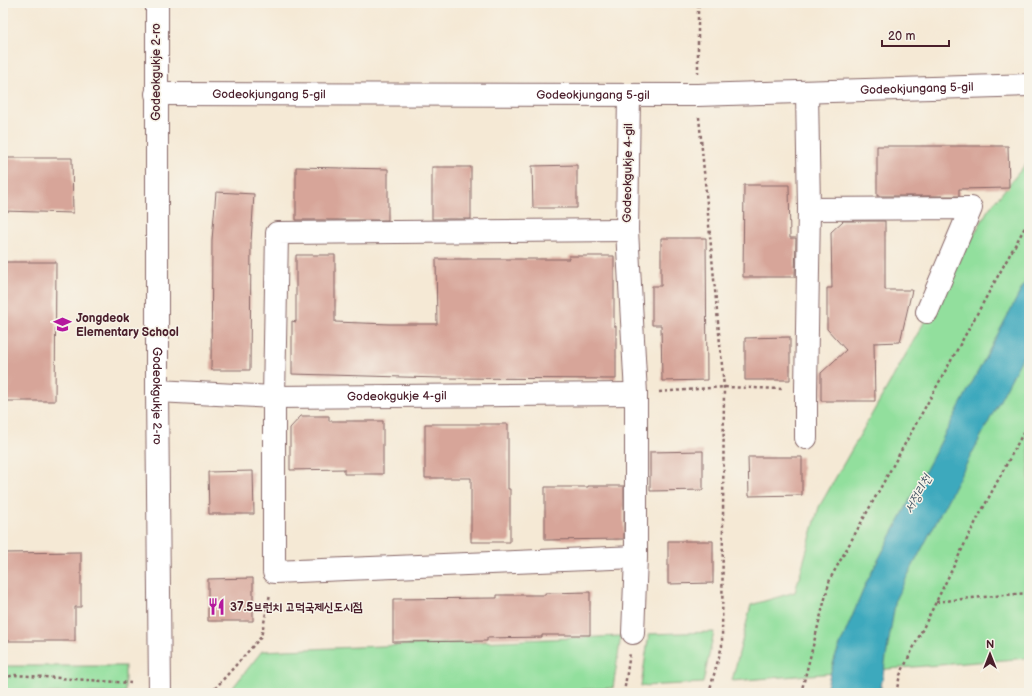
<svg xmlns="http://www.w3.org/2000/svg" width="1032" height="696" font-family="'Balsamiq Sans','Poor Story',sans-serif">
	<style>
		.green { fill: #92df9d; stroke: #6e7f64 }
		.water { fill: #3ea9bd; stroke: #446474 }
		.building { fill: #d7a599 }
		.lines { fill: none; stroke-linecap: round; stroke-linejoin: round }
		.street-casing { stroke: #866666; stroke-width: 24 }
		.secondary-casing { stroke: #866666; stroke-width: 24 }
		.path { stroke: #866666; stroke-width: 2.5; stroke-dasharray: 3 3; stroke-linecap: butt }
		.street { stroke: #fff; stroke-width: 22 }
		.secondary { stroke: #fff; stroke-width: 22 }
		.labels { text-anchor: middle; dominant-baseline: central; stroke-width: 3; stroke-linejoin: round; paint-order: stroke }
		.street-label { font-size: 12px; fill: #4a1f2b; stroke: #f7f3e8 }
		.poi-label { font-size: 12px; font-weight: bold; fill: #4a1f2b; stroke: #f7f3e8; text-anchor: start }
		.water-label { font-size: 13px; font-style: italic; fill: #455665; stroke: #f7f3e8 }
	</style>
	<rect width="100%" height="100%" fill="#f7f3e8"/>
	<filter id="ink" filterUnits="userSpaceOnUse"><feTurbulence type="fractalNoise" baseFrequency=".025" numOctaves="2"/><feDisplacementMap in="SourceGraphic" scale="8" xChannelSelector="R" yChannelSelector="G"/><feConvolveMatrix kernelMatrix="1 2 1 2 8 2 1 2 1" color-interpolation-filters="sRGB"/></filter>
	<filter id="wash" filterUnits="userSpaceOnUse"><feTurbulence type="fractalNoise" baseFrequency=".012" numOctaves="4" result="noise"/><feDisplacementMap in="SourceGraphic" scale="16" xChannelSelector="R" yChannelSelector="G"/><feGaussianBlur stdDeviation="0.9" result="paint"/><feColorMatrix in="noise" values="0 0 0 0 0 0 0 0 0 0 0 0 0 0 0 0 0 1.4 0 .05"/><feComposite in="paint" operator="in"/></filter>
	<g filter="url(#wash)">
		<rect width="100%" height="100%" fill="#f5e9d5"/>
		<g class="green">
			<path d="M1029,160v498l-297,23 19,-76 44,-13 24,-85 169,-297z"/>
			<path d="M714,632l-11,51 -62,3 8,-52z"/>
			<path d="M621,636l-8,52 -101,5h-278v-7l28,-35z"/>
			<rect x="3" y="666" width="122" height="27"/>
		</g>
		<path class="water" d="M1029,275v70l-133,253 -16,95h-55l10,-36 32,-76z"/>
		<g id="blocks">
			<g class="building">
				<path d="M877,146h131l1,42 -50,1v7h-82z"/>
				<path d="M3,158h69l1,55 -70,-2z"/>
				<path d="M577,165v43h-44l-1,-42z"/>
				<path d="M296,167l92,2v51h-92z"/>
				<rect x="432" y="167" width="39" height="52"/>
				<path d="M744,185h45l1,53h6l-1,39h-52z"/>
				<path d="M216,192l38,2 -3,48 -1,128h-39l1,-130z"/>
				<path d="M843,221h42v69h27l-12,52 -26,1 1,58h-54v-28l25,-23 -19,-21v-41h5l-1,-56z"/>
				<path d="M661,238h45l1,142 -45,1 -1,-56h-9v-39h9z"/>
				<path d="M296,255h39v67l54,2h48l-1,-65h133v-3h45v70h2v53l-176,-1 -148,-4v-53l4,1z"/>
				<path d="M3,262h53l-1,139h-52z"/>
				<path d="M790,337v43h-45v-42z"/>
				<path d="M301,416h28v5h54v53h-39v-5l-54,1v-42z"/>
				<path d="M425,424h83v65h2v53h-39v-64h-46z"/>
				<path d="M703,451v39l-53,1v-39z"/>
				<path d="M748,457h54v38l-53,1z"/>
				<path d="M253,471l1,43h-45l-1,-42z"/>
				<path d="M588,486h36v53l-79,1v-53h43z"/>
				<path d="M668,541h45v42l-45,1z"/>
				<path d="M81,552v55h-6v34h-72v-88z"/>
				<path d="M253,578v43h-45v-42z"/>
				<path d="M590,592v43h-48v2l-55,1v3l-94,1v-43l104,-1v-3h48v-2z"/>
			</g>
		</g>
	</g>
	<g filter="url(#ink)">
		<use href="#blocks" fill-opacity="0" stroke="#866666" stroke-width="1"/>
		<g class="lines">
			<defs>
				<g id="street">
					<path id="s1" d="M156,94l541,1 332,-10"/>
					<path d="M629,95l-2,135 9,164v163l-3,76"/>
					<path d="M809,209l162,-1 -44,104"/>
					<path d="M627,230l-350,3 -3,164v175l362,-15"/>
					<path id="s2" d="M157,391l117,6 362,-3"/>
					<path d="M806,438v-48l3,-181 -2,-116"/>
				</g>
				<g id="secondary">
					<path id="s3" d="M157,3v388l3,302"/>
				</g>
			</defs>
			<use href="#street" class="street-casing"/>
			<use href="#secondary" class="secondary-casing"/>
			<g class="path">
				<path d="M698,74v-71"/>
				<path d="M699,117l25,270 -2,259 -12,43"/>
				<path d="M659,392l65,-5 59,2"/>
				<path d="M936,602l35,-4 58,-5"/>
				<path d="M3,678l12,-3 116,8"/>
				<path d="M211,693l50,-56 9,-43"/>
				<path d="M624,693l6,-40"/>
				<path d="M801,693l29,-114 199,-359"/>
				<path d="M896,693l4,-18 71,-144 58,-109"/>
			</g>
			<use href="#street" class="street"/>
			<use href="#secondary" class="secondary"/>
		</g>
	</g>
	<defs>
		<symbol id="school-bare" viewBox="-9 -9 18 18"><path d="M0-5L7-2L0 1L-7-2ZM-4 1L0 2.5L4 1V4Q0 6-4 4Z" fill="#b5179e" stroke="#f7f3e8" stroke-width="2.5" paint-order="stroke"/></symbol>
		<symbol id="restaurant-bare" viewBox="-9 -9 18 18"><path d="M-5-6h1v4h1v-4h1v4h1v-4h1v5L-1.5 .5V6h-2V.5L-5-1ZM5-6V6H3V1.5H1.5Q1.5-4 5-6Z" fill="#b5179e" stroke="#f7f3e8" stroke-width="2.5" paint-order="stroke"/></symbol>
	</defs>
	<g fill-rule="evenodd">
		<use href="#school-bare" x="50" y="312" width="25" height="25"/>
		<use href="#restaurant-bare" x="204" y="594" width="25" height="25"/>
	</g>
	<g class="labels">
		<g class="street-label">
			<text transform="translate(156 72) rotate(-90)">Godeokgukje 2-ro</text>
			<text stroke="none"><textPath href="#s1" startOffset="761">Godeokjungang 5-gil</textPath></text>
			<text stroke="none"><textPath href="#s1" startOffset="113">Godeokjungang 5-gil</textPath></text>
			<text stroke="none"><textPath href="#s1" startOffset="437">Godeokjungang 5-gil</textPath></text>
			<text transform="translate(628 173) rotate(-89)">Godeokgukje 4-gil</text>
			<text stroke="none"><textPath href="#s3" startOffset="393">Godeokgukje 2-ro</textPath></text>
			<text stroke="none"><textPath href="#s2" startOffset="240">Godeokgukje 4-gil</textPath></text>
		</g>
		<g class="poi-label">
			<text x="76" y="318">Jongdeok<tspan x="76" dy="14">Elementary School</tspan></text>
			<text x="230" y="607">37.5브런치 고덕국제신도시점</text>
		</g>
		<g class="water-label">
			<text transform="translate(918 494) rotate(-61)">서정리천</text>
		</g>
	</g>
	<rect width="1032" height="696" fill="none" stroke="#f7f3e8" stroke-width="16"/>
	<g transform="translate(990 654)" stroke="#f7f3e8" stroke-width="3" paint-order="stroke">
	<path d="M0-3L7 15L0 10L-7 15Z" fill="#4a1f2b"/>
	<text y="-6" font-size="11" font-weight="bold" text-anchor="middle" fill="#4a1f2b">N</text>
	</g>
	<path d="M882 40v6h67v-6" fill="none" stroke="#4a1f2b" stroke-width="2"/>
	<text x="888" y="40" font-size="12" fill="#4a1f2b" stroke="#f7f3e8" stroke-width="3" paint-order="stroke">20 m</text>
</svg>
